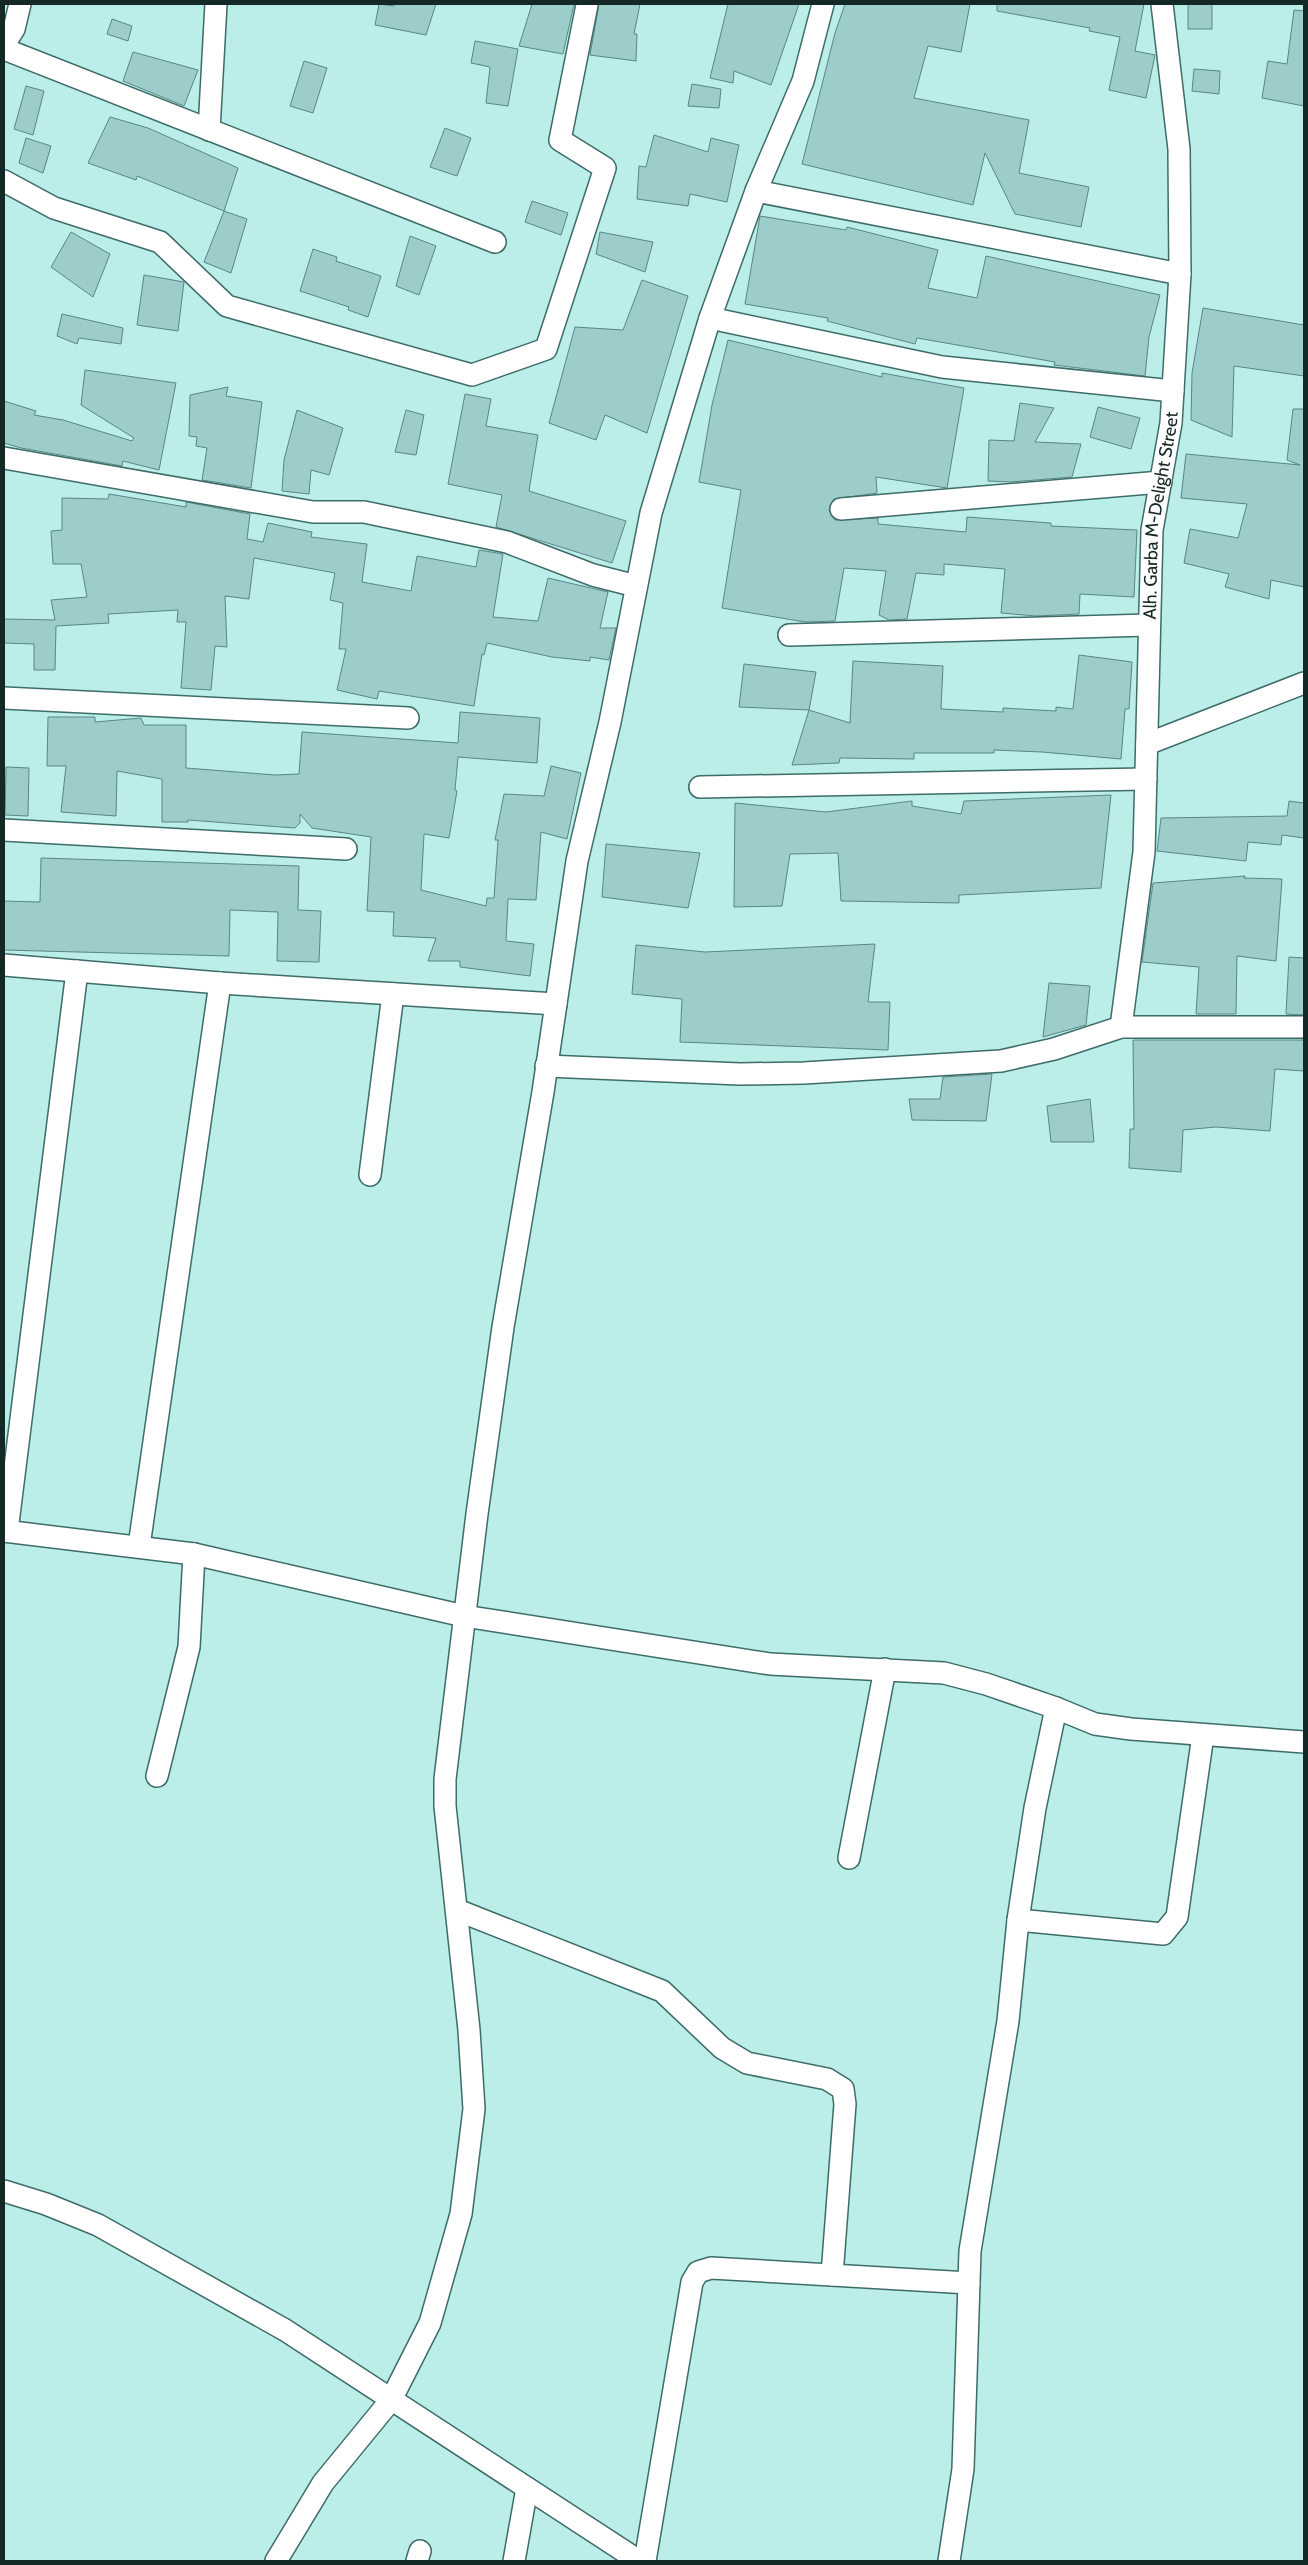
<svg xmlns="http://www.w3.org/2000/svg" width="1308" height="2565" font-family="Cabin,sans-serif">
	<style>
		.building { fill: #9ccdca; stroke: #588785 }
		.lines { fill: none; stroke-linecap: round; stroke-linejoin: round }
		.minor-casing { stroke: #3d6c69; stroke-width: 24 }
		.minor { stroke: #fff; stroke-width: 21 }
		.labels { text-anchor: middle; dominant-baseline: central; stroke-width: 5; stroke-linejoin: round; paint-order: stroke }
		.street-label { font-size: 18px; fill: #142826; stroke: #bbede9 }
	</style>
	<rect width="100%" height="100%" fill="#bbede9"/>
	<g class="building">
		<path d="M379,4l15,2v-2h42l-10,31 -51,-10z"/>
		<path d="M532,4h42l-11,50 -44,-8z"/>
		<path d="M599,4h41l-6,30h3l-1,27 -46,-6z"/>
		<path d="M728,4h71l-28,81 -37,-14 -1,12 -23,-5z"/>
		<path d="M845,4h125l-9,48 -33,-6 -14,52 115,22 -10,53 70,14 -8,40 -66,-13 -30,-61 -12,52 -171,-41 33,-131z"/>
		<path d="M997,4h147l-9,47 20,4 -9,43 -37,-8 11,-53 -31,-6 1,-3 -93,-17z"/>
		<rect x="1188" y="4" width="24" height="25"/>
		<path d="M1294,10l10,1v95l-42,-8 6,-37 19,3z"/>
		<path d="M112,19l20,7 -4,15 -21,-7z"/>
		<path d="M475,41l43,8 -10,57 -22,-3 4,-36 -19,-4z"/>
		<path d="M133,52l65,18 -14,36 -61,-25z"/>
		<path d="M304,61l23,7 -14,45 -23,-7z"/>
		<path d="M1194,69l26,2 -1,23 -27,-3z"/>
		<path d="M692,84l29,5 -2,19 -31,-2z"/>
		<path d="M26,86l18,5 -11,44 -19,-6z"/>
		<path d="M110,117l38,11 90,40 -14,43 -87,-35 -1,4 -48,-17z"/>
		<path d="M445,128l26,10 -14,38 -27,-9z"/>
		<path d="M654,135l54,17 3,-14 28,7 -12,57 -37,-8 -2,12 -51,-7 2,-33 7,1z"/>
		<path d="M26,138l25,8 -8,27 -24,-10z"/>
		<path d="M532,201l36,12 -7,22 -36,-13z"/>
		<path d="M224,211l23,8 -16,54 -27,-11z"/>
		<path d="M760,216l86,14 1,-3 91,23 -10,38 49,10 9,-42 174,39 -11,42 -4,39 -91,-11 1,-3 -138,-24 -2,6 -88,-23 1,-3 -83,-14z"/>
		<path d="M71,232l39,22 -17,43 -42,-30z"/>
		<path d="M600,232l53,10 -8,30 -49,-18z"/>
		<path d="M410,236l26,10 -17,49 -23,-9z"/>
		<path d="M313,249l24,8 -1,4 45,15 -13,41 -20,-7 1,-3 -49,-16z"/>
		<path d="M144,275l40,7 -6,49 -41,-6z"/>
		<path d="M642,280l46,16 -41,137 -42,-18 -9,25 -47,-17 26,-96 48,3z"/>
		<path d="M1203,308l101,17v51l-70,-10 -2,71 -41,-17 1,-47z"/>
		<path d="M62,314l61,14 -2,16 -42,-6 -2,6 -20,-8z"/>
		<path d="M728,340l154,37v-4l82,15 -17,100 -71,-11 1,16 -43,6 -5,11 6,10 43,-2v6l88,8 1,-15 84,6v3l86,4 -3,67 -54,-3 -1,20 -43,2 -35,-3 4,-44 -61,-5v11l-28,-2 -9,46 -18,1 -10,-5 7,-44 -42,-3 -9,53 -30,1 -83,-14 19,-118 -42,-8 13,-77z"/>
		<path d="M85,370l91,13 -17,87 -36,-9 -1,5 -101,-18 -17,-5v-42l32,10 -2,4 29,5 69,21 2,-3 -53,-33z"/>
		<path d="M228,387l-2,9 36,6 -11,86 -49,-8 5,-32 -11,-2 1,-9 -8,-1 1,-41z"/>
		<path d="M465,394l26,5 -5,27 52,9 -9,56 97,30 -14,42 -116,-36 6,-32 -54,-11z"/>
		<path d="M1020,403l34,5 -19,34 46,2 -9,33 -61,5 -23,-1 1,-41 25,1z"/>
		<path d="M1098,407l42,11 -9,31 -41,-12z"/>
		<path d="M1293,409h11v178l-33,-7 -2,19 -44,-12 4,-13 -45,-11 6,-34 48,9 9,-34 -66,-6 5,-44 114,11 -13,-5z"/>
		<path d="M297,410l46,18 -14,47 -18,-5 -2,24 -27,-3 2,-31z"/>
		<path d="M406,410l18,5 -8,40 -21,-3z"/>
		<path d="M109,494l77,13v-5l64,12 -3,25 16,3 5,-19 44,9 -1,5 56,7 -5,38 49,9 6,-35 59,11 3,-17 24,4 -10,63 45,4 10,-43 60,14 -8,36h16l-7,32 -19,-3v4l-38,-4 -65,-14 -3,12 -2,-1 -8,52 -95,-15 -2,8 -40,-9 9,-41h-7l4,-46 -13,-3 5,-27 -81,-15 -5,41 -24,-3 2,51 -12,-1 -4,44 -30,-2 5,-66h-9l1,-12 -70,4 1,9 -53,3 -1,44h-21v-26l-30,-1v-24l51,1 -4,-20 36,-3 -6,-33h-28l-2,-33 11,-1v-32l46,1z"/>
		<path d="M1079,655l53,7 -3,47h-4l-4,50 -79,-7 -48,-2v3h-80v6l-74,-1 -1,5 -47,2 17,-55 41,13 3,-62 90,5 -2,43 62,3v-4l53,3v-4l17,2z"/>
		<path d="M744,664l72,8 -7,38 -70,-3z"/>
		<path d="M460,712l80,6 -3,45 -79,-6 -3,33 2,1 -8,47 -25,-4 -3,56 65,16 1,-8h7l4,-58h-3l9,-46 40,2 7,-30 30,7 -14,66 -26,-7 -5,68 -28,-1 -2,42 28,3 -4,32 -70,-9v-6h-32l8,-23 -43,-2 1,-24 -27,-1 4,-74 -59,-9 -12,-14v9l-5,5 -107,-8v2h-26v-43l-45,-8 -1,45 -55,-4 5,-46h-19l1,-49h47v5l46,-4 3,7h42v43l89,7 24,-1 3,-42 156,11z"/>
		<path d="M6,767l23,1 -1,48 -23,-1z"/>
		<path d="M1111,795l-10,93 -142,7v8l-118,-2 -3,-48 -48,1 -8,52 -48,1 1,-104 91,9 86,-11v5l49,8 3,-13z"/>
		<path d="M1289,801l15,2v35l-22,-3 -1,10 -33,-3 -2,19 -89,-10 4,-33 126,-2z"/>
		<path d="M606,844l94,9 -12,55 -86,-11z"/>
		<path d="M41,858l258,8 -1,44 23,1 -2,51 -42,-1 1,-49 -48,-2 -1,46 -225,-6v-49l36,1z"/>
		<path d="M1245,876l-1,2 38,1 -6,82 -39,-5 -1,58h-40l3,-47 -57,-5 11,-79z"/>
		<path d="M875,944l-7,58h22l-2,48 -208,-8 2,-43 -50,-5 4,-49 69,7z"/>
		<path d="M1289,957l15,1v57l-18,-1z"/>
		<path d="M1049,983l41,3 -4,39 -43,12z"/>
		<path d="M1304,1040v31l-29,-2 -5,62 -54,-4 -33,3 -2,42 -52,-4 1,-39h4l-1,-89z"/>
		<path d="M992,1074l-6,47 -74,-1 -3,-21h31l3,-22z"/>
		<path d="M1090,1099l4,43h-43l-4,-36z"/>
	</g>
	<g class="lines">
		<defs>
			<g id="minor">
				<path d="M4,45l10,-16 6,-25"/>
				<path d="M4,49l491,193"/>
				<path d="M209,130l7,-126"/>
				<path d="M4,181l50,27 106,34 67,64 245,69 74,-26 59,-181 -45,-28 27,-135"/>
				<path d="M756,191l424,83"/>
				<path d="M710,318l232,49 231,24"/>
				<path d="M4,458l309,54h51l143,30 86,33 43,11"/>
				<path d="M841,509l320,-27"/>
				<path d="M789,635l359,-10"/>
				<path d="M4,698l404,20"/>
				<path d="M1147,744l157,-61"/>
				<path d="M700,787l446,-8"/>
				<path d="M4,830l342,19"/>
				<path d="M4,965l216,18 336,21"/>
				<path id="s1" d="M1121,1027l23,-175 8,-322 19,-107 9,-149 -1,-125 -17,-145"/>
				<path d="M546,1066l194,8 64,-1 197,-12 53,-12 67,-22h183"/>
				<path d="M370,1175l23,-181"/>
				<path d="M4,1531l190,23 270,62 306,48 174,9 42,11 70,24 39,16 36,5 173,13"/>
				<path d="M7,1531l70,-560"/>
				<path d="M139,1546l81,-563"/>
				<path d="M157,1776l32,-129 5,-93"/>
				<path d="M849,1858l36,-189"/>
				<path d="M457,1910l205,81 60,57 25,15 80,16 16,10 2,15 -13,171"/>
				<path d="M1018,1920l145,14 14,-17 26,-182"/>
				<path d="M4,2191l42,13 52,21 187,105 354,231"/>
				<path d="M276,2561l47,-78 68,-83 39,-77 31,-109 13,-105 -5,-79 -24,-224v-27l32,-265 26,-187 40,-235 34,-231 33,-139 41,-209 59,-195 46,-127 47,-110 20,-77"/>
				<path d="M417,2561l3,-10"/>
				<path d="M514,2561l13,-73"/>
				<path d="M645,2561l47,-279 6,-10 13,-4 258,15"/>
				<path d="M949,2561l14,-92 7,-218 38,-230 10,-101 17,-112 21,-100"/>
			</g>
		</defs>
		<use href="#minor" class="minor-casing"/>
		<use href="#minor" class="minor"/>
	</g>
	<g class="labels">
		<g class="street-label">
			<text stroke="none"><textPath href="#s1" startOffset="514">Alh. Garba M-Delight Street</textPath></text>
		</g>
	</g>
	<rect width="1308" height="2565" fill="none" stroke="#142826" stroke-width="10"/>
</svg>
